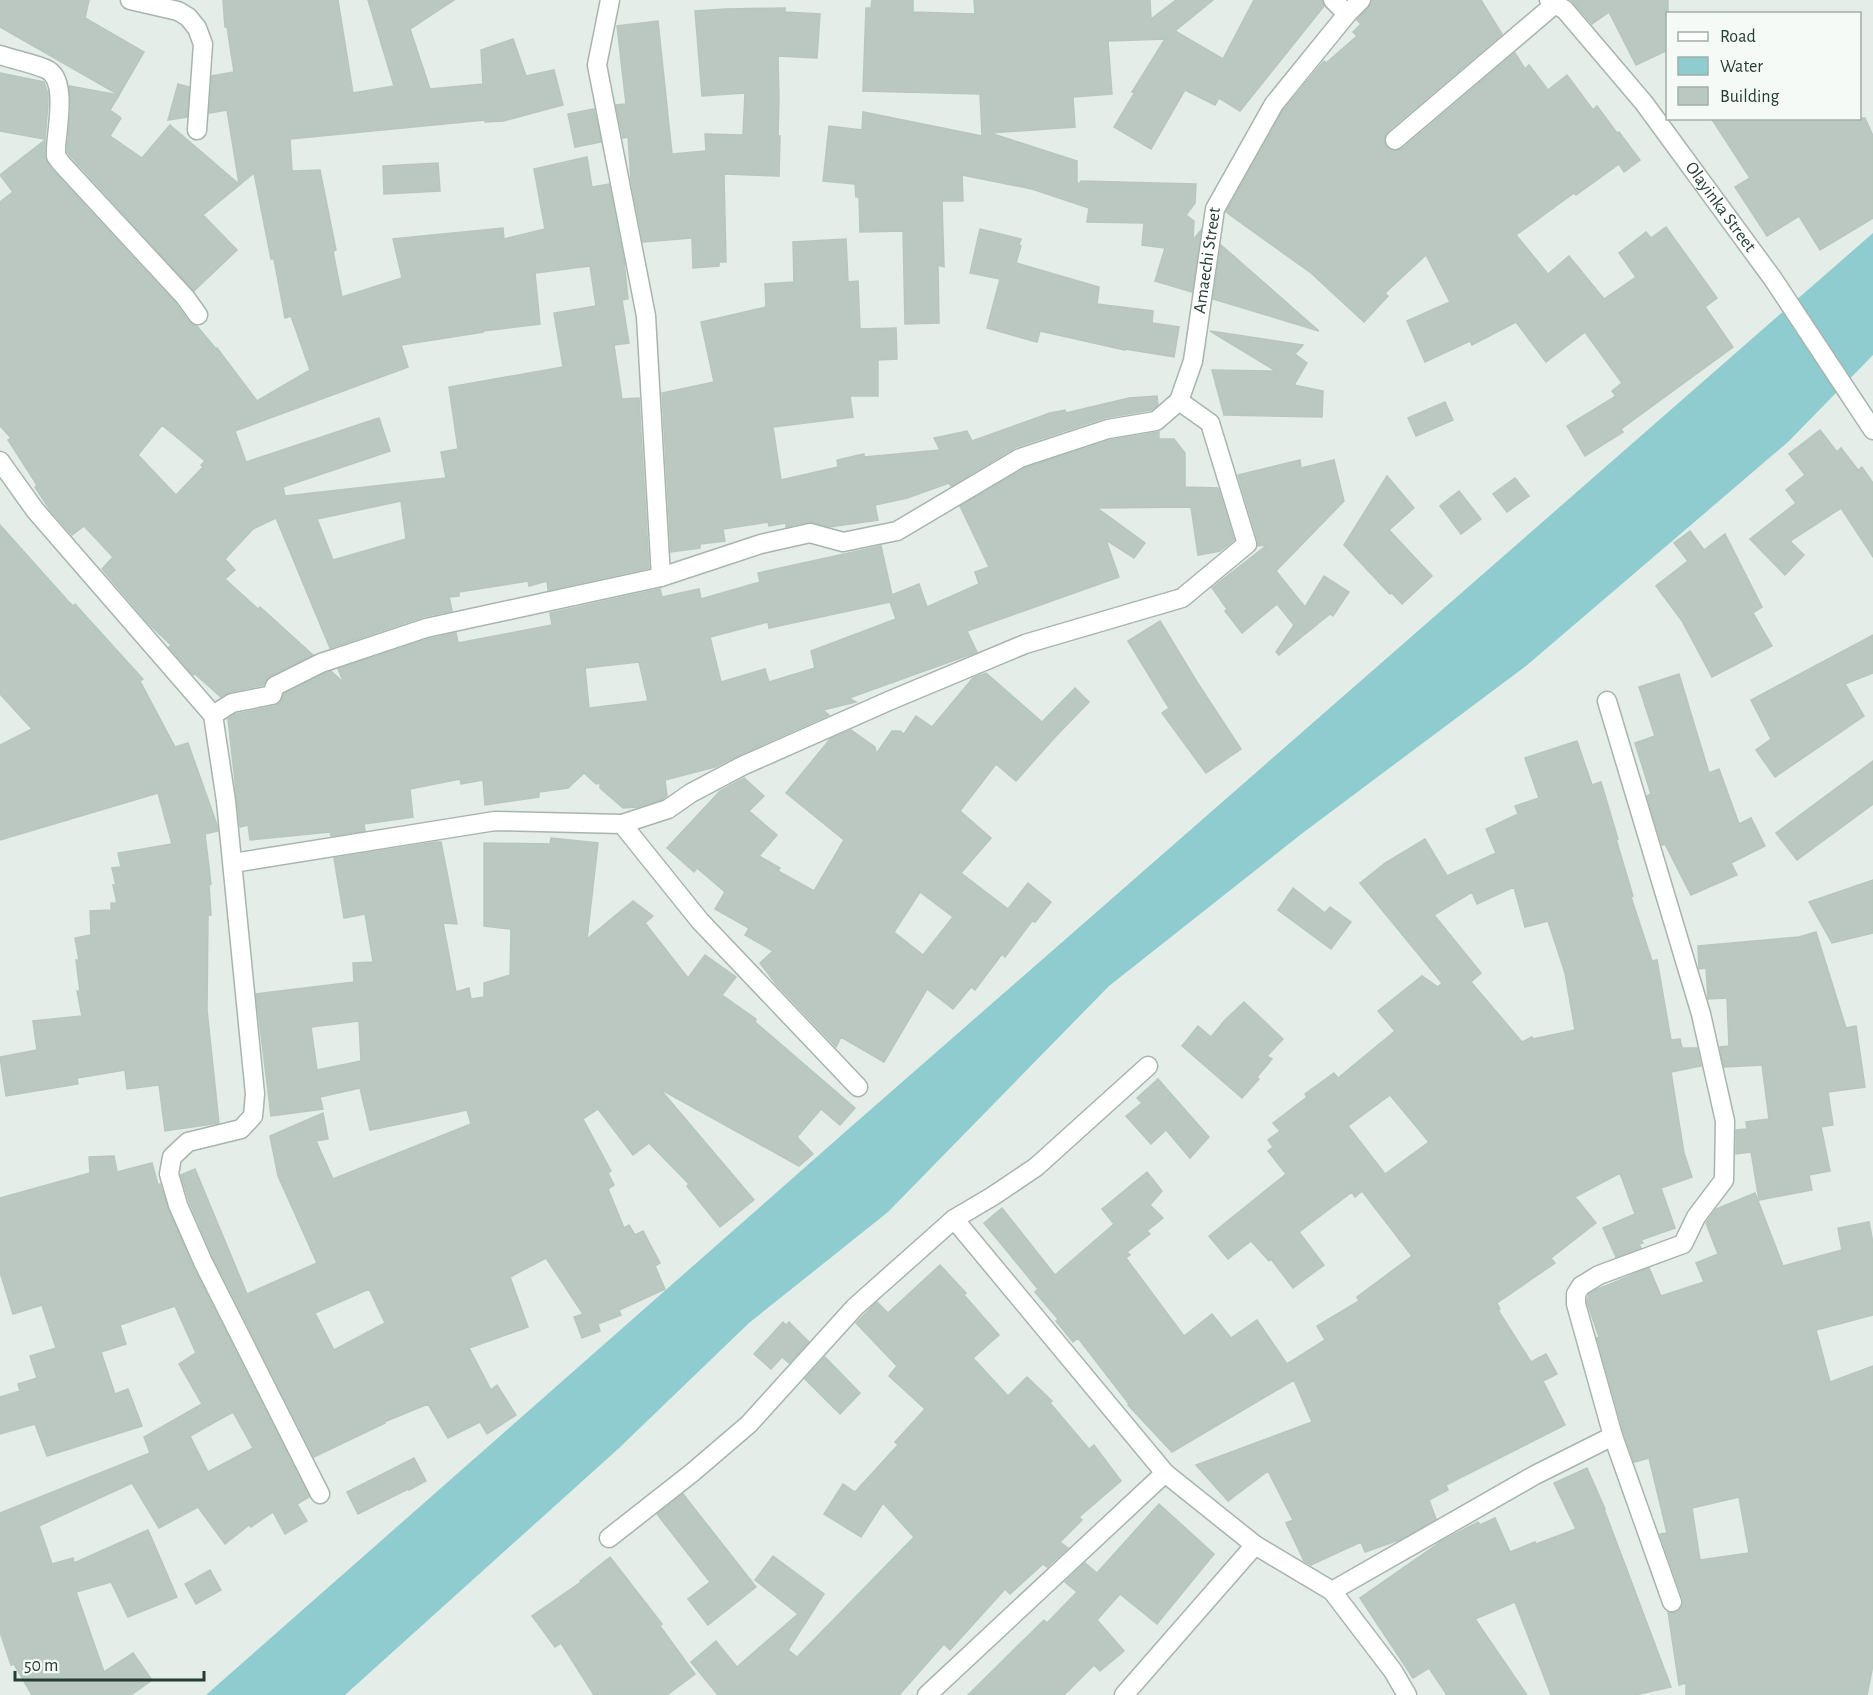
<svg xmlns="http://www.w3.org/2000/svg" width="1873" height="1695" font-family="'Alegreya Sans',sans-serif">
	<style>
		.water { fill: #8fccd0 }
		.building { fill: #bac8c1; stroke: #b7c7be; stroke-width: 1.5; fill-rule: evenodd }
		.lines { fill: none; stroke-linecap: round; stroke-linejoin: round }
		.minor-casing { stroke: #a7b5af; stroke-width: 21 }
		.minor { stroke: #fff; stroke-width: 18 }
		.labels { text-anchor: middle; dominant-baseline: central; stroke-width: 6; stroke-linejoin: round; paint-order: stroke }
		.street-label { font-size: 18px; fill: #243e35; stroke: #f5faf7 }
	</style>
	<rect width="100%" height="100%" fill="#e4ede8"/>
	<path class="water" d="M1873,233v122l-85,87 -262,224 -222,166 -195,154 -221,226 -139,111 -131,126 -273,246h-139l647,-570z"/>
	<g class="building">
		<path d="M0,0h89l-4,18 59,34 -25,43 -119,-68z"/>
		<path d="M223,0h115l15,93 41,-7 -26,-86h86l-44,29 20,60 53,-5 -2,-34 32,-11 13,37 28,-6 9,35 -60,16 -18,1v-2l-195,19 2,32 28,-1 16,80 -3,1 9,46 60,-19 -9,-39 110,-11 1,11 41,-10 -11,-60 53,-12 5,30 17,-3 15,77 4,38 -6,1 7,43 -15,2 8,54 17,-1 10,170 -101,22 -1,-9 -18,5 -1,-5 -69,11v4l-10,1 3,14 -30,6 -92,31 -54,-130 -23,11 -28,30 10,11 -10,9 33,30 2,-2 53,48 -43,21 -7,9 -33,7 -9,5 -26,-23 -2,1 -24,-28 2,-2 -22,-21 -47,-55 11,-12 -29,-31 -12,9 -22,-25 -15,-23 2,-2 -29,-45 3,-2 -11,-12v-224l13,-10 -13,-17 45,-35v17l7,13 124,134 13,18 8,4 19,23 1,-1 40,53 53,-31 -19,-54 -6,2 -11,-59h-3l-17,-86 -51,42 34,35 -43,41 -127,-139 4,-47 -2,-19 50,9 -9,15 11,8 -11,18 32,22 28,-33 69,59 -12,-74 -18,3 3,-37 22,-4 -7,-45h-2zM590,266l6,40 -42,7 9,54 -114,20 9,62 -17,3 5,26 -161,18 -2,-9 107,-36 -11,-33 -133,44 -11,-31 173,-64 -7,-22 82,-13v-1l57,-7 -5,-51zM162,425l43,36 -4,4 2,2 -27,28 -38,-40zM401,501l5,38 -73,21 -16,-41z"/>
		<path d="M872,0h41v12l62,2 -1,-14h176l1,19 25,-19h37l-38,31 48,28 31,-59h68l2,6 -84,105 -21,-13 -4,7 -30,-15 -34,59 -37,-22 21,-35h-3l33,-53 -57,2 4,53 -39,3 2,30 -85,6 87,28v20l2,4 2,-4 115,3 -1,19 -9,12 8,6 -1,19 8,-10 -9,62 -37,-11 10,-33 -23,-3 2,-22 -57,-1 2,-14 -57,-19 -70,-14 1,26h-21l2,66 -6,-2 1,58 -34,1 -2,-93 -43,1 -1,-35h-3l-1,-13 -32,-3 6,-55 33,4 1,-18 119,24 -2,-42 -117,-3 3,-83h5z"/>
		<path d="M1372,0h109l21,34 -114,97 -3,5 -1,5 3,7 9,3 6,-2 113,-96 10,16 4,-4 19,25 19,-15 26,35 4,-4 20,27 2,-1 21,28 -16,12 -5,-8 -43,31 -2,-2 -58,42 32,39 21,-18 35,43 32,-22 -17,-24 27,-21 5,6 15,-11 51,71 -12,9 28,40 -112,82 2,3 -38,24 -18,-30 49,-30 -4,-5 10,-8 -37,-51 -39,30 -30,-40 -44,23 -2,-4 -45,21 -18,-41 43,-19 -24,-47 -41,38 3,3 -24,26 -53,-49 -85,-61 57,-102 41,-49 2,2 31,-27 -4,-4 8,-8 -4,-4 12,-13z"/>
		<path d="M1571,0h97v50l-32,15 -27,-53 -17,12z"/>
		<path d="M785,8v4l35,2 -3,44 -39,-2 1,43 -1,37h2l-1,40 -55,-2 2,88h-7v4l-26,2 -1,-30 -49,4 -12,-62 -3,-43 -5,1 -7,-33 10,-1 -9,-78 41,-5 14,133 34,-3 -1,-17 38,1 2,-42 -43,3 -7,-85 31,-2z"/>
		<path d="M0,73l44,9 4,12v10l-3,35 -45,-8z"/>
		<path d="M178,84l11,3 -2,30 -19,3z"/>
		<path d="M594,109l7,33 -26,5 -7,-33z"/>
		<path d="M1711,118h154l8,18v82l-53,32 -21,-34 -32,20 -32,-49 15,-9z"/>
		<path d="M438,163l2,28 -56,3 -1,-28z"/>
		<path d="M980,229l41,10 -2,6 2,1 -5,17 83,24 -2,17 56,7 -1,12 27,4 -5,30 -49,-8v1l-85,-19 -3,11 -50,-14 13,-49 -30,-6z"/>
		<path d="M846,239l2,43 10,-1 2,48 36,-1 1,31 -19,1v36h-28l3,21 -80,10 8,53 57,-13 -1,-7 27,-6v3l76,-7 -6,-12 33,-7 5,10 78,-28 15,-3 1,3 63,-15 28,-2 1,9 -7,5 -47,8 -88,29 -65,39 -2,-3 -42,15 -32,7 3,15 -49,7 -21,-5 -22,5v-4l-17,3 -1,-4 -45,7 2,12 -25,3v4l-29,4 -9,-159 52,-11 -13,-60 65,-15 -1,-23 29,-2 -1,-40z"/>
		<path d="M1221,245l98,86 -106,-32z"/>
		<path d="M1210,331l93,14 -8,9 12,9 -13,22 29,6 -1,26 -98,-2 -12,-45 64,1z"/>
		<path d="M1445,402l8,18 -37,16 -8,-18z"/>
		<path d="M1820,430l17,22 4,-4 17,22 4,-3 11,16v74l-32,-49 -51,33 14,14 -19,20 -35,-36 46,-36 -10,-13 19,-15 -16,-21z"/>
		<path d="M1159,432v7h15l11,14v34l33,1 16,52 -14,11 -22,4 -7,-48 -94,1 48,35 -11,15 -28,-18 13,37 -152,54 10,21 -128,46 7,4 -33,8 6,5 -92,41 -22,11 -50,13 2,16 -4,3 -24,8 -16,1 -23,-20v-5l-4,1 -12,-11 -16,15 -29,4v5l-54,8 -2,-25 -22,4 -1,-5 -50,10 3,28 -49,7 1,7 -34,5 -1,-4 -80,8 -2,-15 -8,2 -12,-108 8,-5 39,-8 5,-3 4,-9 41,-21 6,-2 13,12 -6,-14 91,-30 27,-6 2,10 94,-18 -2,-12 110,-24 2,8 37,-8 2,10 59,-17 -2,-9 123,-27 11,49 27,-11 8,23 52,-23 -4,-12 14,-5 -29,-61 65,-38 86,-28zM890,602l6,17 -85,32 4,17 -46,14 -4,-13 -44,13 -11,-45 58,-15 1,6zM639,662l9,39 -59,7 -4,-40z"/>
		<path d="M1300,460l1,8 33,-8 10,41 -68,70 29,36 19,-31 25,16 -16,24 -3,-2 -51,41 -3,-3 18,-27 -17,-21 -35,29 -17,-22 2,-2 -15,-21 55,-43 -9,1v-5l-20,-66z"/>
		<path d="M1387,476l27,32 -25,22 43,46 -30,28 -10,-11 -2,1 -46,-49z"/>
		<path d="M1515,478l14,18 -22,16 -14,-18z"/>
		<path d="M1459,491l22,28 -20,15 -21,-28z"/>
		<path d="M0,525l68,76 5,5 2,-2 68,75 -3,2 35,66 13,-4 29,82 1,6 -13,3 6,50 -2,1 2,30h-3l-1,95 12,113 -54,8 -6,-46 -32,4 -2,-19 -48,8 1,6 -72,12 -6,-39 37,-7 -4,-29 49,-5 -5,-25h3l-4,-31h3l-4,-22 16,-3 -1,-24 21,-1v-7h6l-4,-18h3l-4,-17 9,-1 -3,-14 54,-9 -14,-51 -158,47v-95l32,-16 -32,-35z"/>
		<path d="M1690,531l14,19 21,-16 37,73 -9,6 19,33 -60,31 -30,-56 -26,-35 32,-25 -14,-18z"/>
		<path d="M1160,621l37,61 44,67 -35,24 -44,-60 7,-5 -41,-67z"/>
		<path d="M1873,635v38l-28,11 19,32 -89,61 -19,-27 15,-11 -20,-39z"/>
		<path d="M986,673l56,49 33,-34 14,14 -33,34 -40,45 -20,-17 -36,47 31,27 -30,35 47,36 20,-26 23,19 -16,20 -3,-1 -27,36 -3,-3 -27,36 -4,-3 -18,22 -26,-20 -43,73 -43,-25 -5,10 -60,-63 -16,-21 13,-12 -28,-16 4,-7 -34,-19 10,-17 -28,-24 -3,4 -27,-24 53,-57 24,-13 20,18 -15,15 28,24 -18,21 21,12 -2,3 36,20 30,-51 -58,-47 44,-54 21,-9 24,17 1,7 16,-23h8l4,3 12,-18 16,11 41,-49zM920,892l33,25 -30,38 -29,-23z"/>
		<path d="M1679,674l30,99 10,-4 20,55 12,-6 14,28 -34,17 6,12 -46,20 -26,-51 -3,1 -15,-49 4,-2 -16,-51 20,-7 -16,-49z"/>
		<path d="M1577,741l15,44 9,-3 17,57h-2l17,57 -2,1 21,64 5,-1 14,80 9,-1 2,9h15l4,18 -30,6 13,81 8,24 -31,11 14,40 -34,12 2,3 -4,1 2,4 -25,9 -13,-29 32,-14 -15,-41 -45,24 21,26 -45,35 4,5 -58,40 3,6 -2,1 33,52 15,-8 11,20 -14,7 22,44 -119,60 2,5 -19,10 7,19 -37,21 -34,12 -4,-10 -50,23 -7,-4 -18,-38 7,-3 -25,-49 -40,30 -32,-36 116,-43 -18,-42 -122,72 -44,-47 1,-1 -51,-66 -5,4 -17,-21 2,-2 -23,-27 3,-3 -54,-66 18,-15 53,67 59,-51 -12,-15 45,-37 15,19 -12,14 13,13 -16,13 3,3 -23,18 3,3 -4,3 58,78 28,-22 19,24 26,-18 30,44 38,-24 -8,-14 42,-25 -2,-4 55,-41 -50,-65 -7,6 -3,-5 -53,40 25,33 -31,23 -22,-29 -2,2 -18,-20 -23,18 -19,-23 77,-62 -18,-23 5,-4 -5,-7 12,-9 -7,-8 34,-26 -2,-3 29,-21 4,5 57,-47 -17,-20 44,-35 16,11 4,-4 -82,-100 25,-20 40,-24 22,37 49,-23 -10,-24 32,-15 -3,-8 24,-8 -14,-40zM1514,887l11,40 23,-6 17,52 10,57 -42,9 -1,-2 -10,5 -51,-60 10,-9 -47,-58 38,-23 5,12zM1390,1095l39,47 -44,32 -37,-48z"/>
		<path d="M1873,761v43l-76,56 -21,-27z"/>
		<path d="M551,838l47,5 -11,96 46,-38 20,15 -8,7 43,55 17,-23 31,22 -14,18 34,24 -1,3 100,86 -15,17 -19,-16 -24,28 16,17 -14,12 -139,-77 94,111 -34,27 -33,-41 2,-2 -40,-41 -16,12 -35,-46 -15,10 28,52 -3,2 6,12 -6,4 16,39 5,-3 6,10 8,-4 17,32 -5,3 10,23 -46,21 2,5 -23,9 2,7 -18,7 -8,-21 9,-3 -37,-56 -36,19 18,50 -59,21 22,42 6,-5 19,30 -29,19 -7,-12 -32,16 -20,-34 -44,18 1,1 -71,34 -101,-200 -24,-56 -8,-26 14,-6 52,125 70,-31 -39,-87 -8,-40 53,-23 5,26 -12,2 17,38 138,-55 -4,-14 -97,20 -10,-42 -40,9 3,12 -52,7 -15,-122 98,-12 -1,-19 20,-1 -8,-48 -21,4 -10,-60 102,-16h5l16,82 -14,-1 13,69 13,-4 2,11 13,-2v-14l26,-8 1,-46 -27,-3v-83l66,1zM359,1021l2,40 -44,9 -6,-43zM369,1289l16,34 -51,27 -19,-37z"/>
		<path d="M1873,880v53l-41,10 -23,-41z"/>
		<path d="M1293,888l32,25 5,-6 21,15 -20,27 -53,-39z"/>
		<path d="M1816,932l30,96 10,-2 9,61 -37,5 5,33 -12,2 9,44 -21,4 3,15 -53,10 -8,-48 -15,2v-24l11,-1 -1,-7 23,-3 -7,-54 -38,2 -4,-20 9,-1 -2,-48 -19,1 -2,-31 -7,1 -1,-23 101,-9z"/>
		<path d="M1244,1002l39,37 -16,17 5,3 -15,18 2,2 -17,19 -60,-52 16,-20 13,11 14,-17z"/>
		<path d="M1158,1079l51,58 -19,21 -24,-28 -15,14 -25,-28 16,-13 -5,-5z"/>
		<path d="M114,1156l3,16 35,-9 6,22 2,-1 8,25 25,58 116,230 -12,7 10,17 -22,13 -12,-22 -22,15 -2,-2 -24,19 -27,-37 -39,21 -27,-45 -93,43 13,38 21,-6 1,5 74,-33 29,67 -49,20 -17,-35 -35,10 28,80 29,-19 19,27 -21,15h-99l-18,-31 -3,1 -11,-33v-119l150,-60 -6,-16 58,-33 -23,-40 17,-11 -21,-47 -55,19 6,19 -25,8 14,42 13,-5 14,37 -95,30 -12,-32 -35,10v-37l20,-6 -2,-7 19,-6 -7,-22 26,-8 -14,-43 -29,9 -13,-42v-74l90,-25 -1,-16zM233,1412l20,36 -45,24 -18,-36z"/>
		<path d="M1755,1193l28,73 59,-16 -4,-22 31,-6 4,21v72l-57,15 14,52 43,-16v299l-6,30h-181v-12l-7,2 -11,-73 7,1 5,-3 3,-5v-6l-23,-65 7,-1 -18,-75 -15,4 -10,-29 -27,-95 2,-1 -12,-35 2,-8 7,-4 53,-22 12,28 43,-14 -8,-19 22,-9 -12,-31 10,-14zM1739,1497l10,56 -49,7 -8,-52z"/>
		<path d="M940,1265l26,28 -2,2 35,40 -26,23 35,38 19,-19 25,24 -2,2 39,46 5,-4 27,36 -42,36 3,3 -22,22 8,6 -21,19 -4,-3 -33,30 -5,-5 -55,61 -6,-6 -45,51h-181l-27,-33 25,-21 21,26 61,-53 -43,-34 18,-24 51,38 -36,56 9,7 117,-120 -31,-34 -22,34 -37,-23 19,-30 12,8 43,-47 -3,-3 30,-33 -36,-33 8,-10 -41,-43 21,-21 11,11z"/>
		<path d="M783,1322l3,3 3,-3 20,20 -20,21 -7,-6 -11,12 -17,-15z"/>
		<path d="M825,1357l35,36 -20,21 -35,-35z"/>
		<path d="M414,1458l12,23 -17,9 -1,-1 -50,25 -11,-22z"/>
		<path d="M1587,1468l18,41h-1l67,178 -36,8h-84l-36,-93 -40,17 52,76h-80l-18,-27 -16,10 -53,-80 82,-57 36,-19 2,3 15,-7 15,34 25,-10 1,2 40,-15 -22,-46z"/>
		<path d="M683,1494l73,93 -48,38 -20,-26 22,-17 -53,-68z"/>
		<path d="M1159,1504l55,50 -57,70 -37,-30 -23,26 27,31 -24,20 -6,-6 -30,30h-96l76,-75 3,3 30,-31 -12,-10 20,-19 12,10z"/>
		<path d="M610,1557l52,67 -2,2 35,48 -28,21h-73l-33,-52 -6,4 -23,-31 49,-34 -1,-1z"/>
		<path d="M210,1570l11,20 -25,14 -11,-20z"/>
	</g>
	<g class="lines">
		<defs>
			<g id="minor">
				<path d="M130,0l48,11 10,6 9,11 6,16 -6,86"/>
				<path d="M610,0l-13,65 49,251 15,261"/>
				<path d="M1333,0l14,14"/>
				<path id="s1" d="M1549,0l16,10 79,93 129,176 100,151"/>
				<path d="M0,55c15,5 31,8 46,14 22,9 11,58 10,79v8l5,7 124,134 13,18"/>
				<path d="M1395,140l160,-136"/>
				<path d="M0,461l35,49 178,205 13,86 29,293 -2,22 -12,13 -53,13 -16,15 -3,17 9,31 25,57 117,232"/>
				<path d="M1607,701l94,313 24,107 -1,59 -28,37 -13,27 -84,31 -18,11 -5,8v10l37,132 59,166"/>
				<path d="M213,715l19,-12 40,-8 3,-9 46,-23 105,-35 235,-51 100,-33 49,-11 33,9 54,-11 123,-73 88,-29 48,-8 23,-20"/>
				<path id="s2" d="M622,824l46,-15 23,-16 51,-27 149,-66 134,-56 157,-46 65,-54 -37,-121 -31,-22 14,-40 22,-152 59,-105 73,-90 14,-14"/>
				<path d="M233,863l262,-42 127,3 78,97 158,166"/>
				<path d="M954,1219l211,254 90,72 77,46 61,80 14,24"/>
				<path d="M609,1538l84,-66 56,-48 106,-117 99,-88 39,-23 43,-29 112,-101"/>
				<path d="M1332,1591l203,-116 78,-39"/>
				<path d="M927,1695l238,-222"/>
				<path d="M1124,1695l131,-150"/>
			</g>
		</defs>
		<use href="#minor" class="minor-casing"/>
		<use href="#minor" class="minor"/>
	</g>
	<g class="labels">
		<g class="street-label">
			<text stroke="none"><textPath href="#s1" startOffset="270">Olayinka Street</textPath></text>
			<text stroke="none"><textPath href="#s2" startOffset="999">Amaechi Street</textPath></text>
		</g>
	</g>
	<rect x="1666" y="12" width="195" height="108" fill="#f5faf7" stroke="#a1afa9" stroke-width="1.5"/>
	<rect x="1678" y="32" width="30" height="9" fill="#ffffff" stroke="#a1afa9" stroke-width="1.5"/>
	<text x="1720" y="42" font-size="18" fill="#243e35">Road</text>
	<rect x="1678" y="57" width="30" height="18" fill="#8fccd0" stroke="#a1afa9" stroke-width="1.5"/>
	<text x="1720" y="72" font-size="18" fill="#243e35">Water</text>
	<rect x="1678" y="87" width="30" height="18" fill="#bac8c1" stroke="#a1afa9" stroke-width="1.5"/>
	<text x="1720" y="102" font-size="18" fill="#243e35">Building</text>
	<path d="M15 1671v9h189v-9" fill="none" stroke="#243e35" stroke-width="3"/>
	<text x="24" y="1671" font-size="18" fill="#243e35" stroke="#f5faf7" stroke-width="4.5" paint-order="stroke">50 m</text>
</svg>
